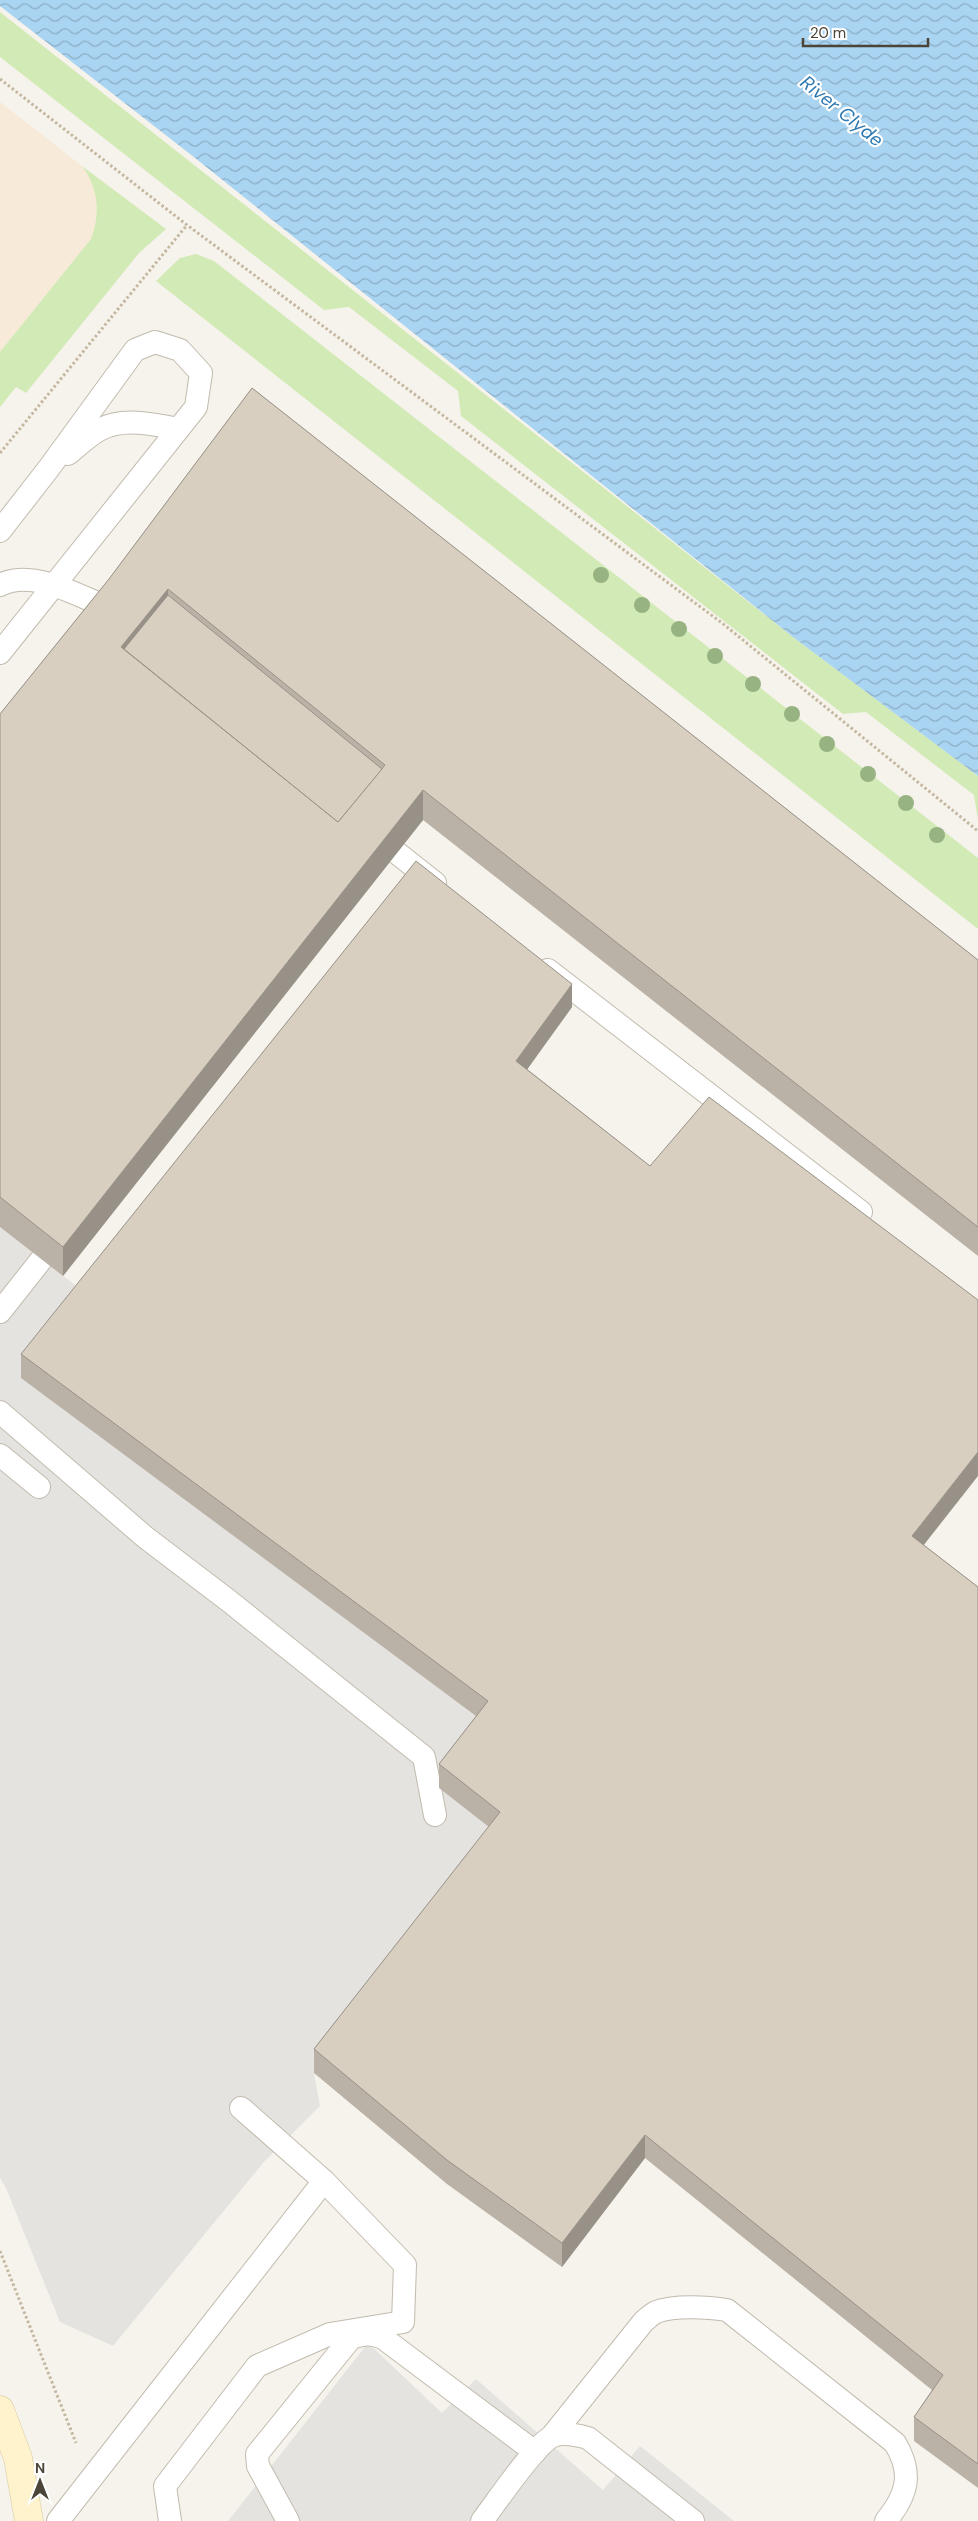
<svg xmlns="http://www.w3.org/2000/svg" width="978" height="2521" font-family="'DM Sans',sans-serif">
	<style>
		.commercial { fill: #f7ead8 }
		.grass { fill: #d2eab5 }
		.parking { fill: #e5e3e0 }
		.water { fill: url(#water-waves) }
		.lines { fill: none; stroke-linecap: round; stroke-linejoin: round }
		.lane-casing { stroke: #c2bbae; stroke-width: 24 }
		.secondary-casing { stroke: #d6c79b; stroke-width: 29 }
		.path { stroke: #c4b79f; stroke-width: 3; stroke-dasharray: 2.5 2.5; stroke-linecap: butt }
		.lane { stroke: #fff; stroke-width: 22 }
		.secondary { stroke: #fff3cd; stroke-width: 28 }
		.tree { fill: #97b381 }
		.wall { fill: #bab2a6 }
		.shaded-wall { fill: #979187 }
		.building { fill: #d8cfc1; stroke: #979187; fill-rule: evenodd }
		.labels { text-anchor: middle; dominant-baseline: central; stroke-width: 4.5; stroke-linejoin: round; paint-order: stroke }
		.water-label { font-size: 19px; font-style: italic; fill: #2e7ab2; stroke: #fff }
	</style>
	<defs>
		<pattern id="water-waves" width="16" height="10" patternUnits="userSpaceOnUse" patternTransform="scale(1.25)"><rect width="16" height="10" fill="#a9d4f2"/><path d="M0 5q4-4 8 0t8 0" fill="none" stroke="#8caec5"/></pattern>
	</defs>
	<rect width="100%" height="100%" fill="#f6f3ec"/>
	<path class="commercial" d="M0,102l82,64 10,13 4,13 1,32 -6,15 -91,113z"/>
	<g class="grass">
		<path d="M0,12l793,625 185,139v44l-4,-25 -108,-83 -23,2 -382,-298 -3,-25 -109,-84 -25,3 -324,-253z"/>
		<path d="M82,166l84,63 -27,24 -113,140 -10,-6 -16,20v-55l91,-113c10,-26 7,-52 -9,-73z"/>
		<path d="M196,254l18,7 764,597v71l-822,-648 24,-23z"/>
	</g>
	<g class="parking">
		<path d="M0,1227l88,68 400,430 12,111 -186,237 6,33 -57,57 -150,183 -53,-24 -54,-134 -6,-10z"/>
		<path d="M368,2343l74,70 34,-34 127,111 37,-44 94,75h-506z"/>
	</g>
	<path class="water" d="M0,0h978v776l-185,-139 -603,-483 -190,-148z"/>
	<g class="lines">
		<defs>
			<g id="lane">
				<path d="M68,454c10,-8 20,-18 31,-24 23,-13 55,-6 79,-1"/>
				<path d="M0,531l49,-63 86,-118 20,-8 25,8 21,23 -5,34 -196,246"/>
				<path d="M0,585c33,-17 78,11 109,23"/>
				<path d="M397,853l38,30"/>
				<path d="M548,970l313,242"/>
				<path d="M0,1312l41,-52"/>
				<path d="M0,1412l145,125 84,64 195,156 11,58"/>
				<path d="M0,1455l39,32"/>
				<path d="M552,2436l92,-115c4,-3 8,-7 12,-9 17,-7 53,-5 71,-2l168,133c18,30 13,51 -9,78"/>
				<path d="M58,2521l266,-340 -83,-73"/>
				<path d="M170,2521l-5,-35 92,-120 73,-32 73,-12 2,-57 -81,-84"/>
				<path d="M288,2521l-30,-55 -1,-12 94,-116c13,-4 20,-5 32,0l152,114"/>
				<path d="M482,2521c13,-17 54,-78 71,-85 10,-4 24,-1 35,2l105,83"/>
			</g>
			<path id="secondary" d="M0,2410l18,48 11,63"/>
		</defs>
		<use href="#lane" class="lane-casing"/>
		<use href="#secondary" class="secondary-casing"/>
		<g class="path">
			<path d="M0,79l187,146 535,398 256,208"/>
			<path d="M0,453l187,-228"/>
			<path d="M0,2251l76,192"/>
		</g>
		<use href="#lane" class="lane"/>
		<use href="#secondary" class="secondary"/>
	</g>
	<g class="tree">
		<circle cx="601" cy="575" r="8"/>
		<circle cx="642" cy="605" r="8"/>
		<circle cx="679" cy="629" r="8"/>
		<circle cx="715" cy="656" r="8"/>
		<circle cx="753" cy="684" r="8"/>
		<circle cx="792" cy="714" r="8"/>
		<circle cx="827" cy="744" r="8"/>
		<circle cx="868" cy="774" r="8"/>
		<circle cx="906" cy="803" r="8"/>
		<circle cx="937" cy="835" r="8"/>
	</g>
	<g class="wall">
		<path d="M252,388l726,572v296l-555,-436 -360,456 -63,-49v-513l109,-135z"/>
		<path d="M572,1007l-45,62 123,97 274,379 54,42v901l-64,-47v-24l18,-27 -287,-232 -83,109 -115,-83 -133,-111v-24l175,-222 -50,-39v-24l37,-48 -455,-338v-24z"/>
	</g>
	<g class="shaded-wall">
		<path d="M168,589v29l-47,34v-5z"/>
		<path d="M423,790v30l-360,456v-29z"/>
		<path d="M572,984v23l-56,78v-24z"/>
		<path d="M978,1452v24l-66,84v-24z"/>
		<path d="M645,2135v23l-83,109v-24z"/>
	</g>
	<g class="building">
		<path d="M252,388l726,572v267l-555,-437 -360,457 -63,-50v-483l109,-135zM168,589l217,176 -47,57 -217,-175z"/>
		<path d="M168,595l214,174 -44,53 -214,-173z"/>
		<path d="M416,861l156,123 -56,77 134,105 59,-69 269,203v152l-66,84 66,51v877l-64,-47 29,-42 -298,-240 -83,108 -115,-83 -133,-111 186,-237 -61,-48 49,-63 -467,-347z"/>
	</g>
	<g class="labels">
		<g class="water-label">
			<text transform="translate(842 111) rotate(39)">River Clyde</text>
		</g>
	</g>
	<g transform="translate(40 2481)" stroke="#ffffff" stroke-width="4" paint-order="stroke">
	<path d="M0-4L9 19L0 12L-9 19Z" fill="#4b4439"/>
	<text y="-8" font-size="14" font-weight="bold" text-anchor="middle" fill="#4b4439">N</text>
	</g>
	<path d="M803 38v8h125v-8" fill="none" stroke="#4b4439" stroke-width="2.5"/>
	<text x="810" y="38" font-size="15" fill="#4b4439" stroke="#ffffff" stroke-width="4" paint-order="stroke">20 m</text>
</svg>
